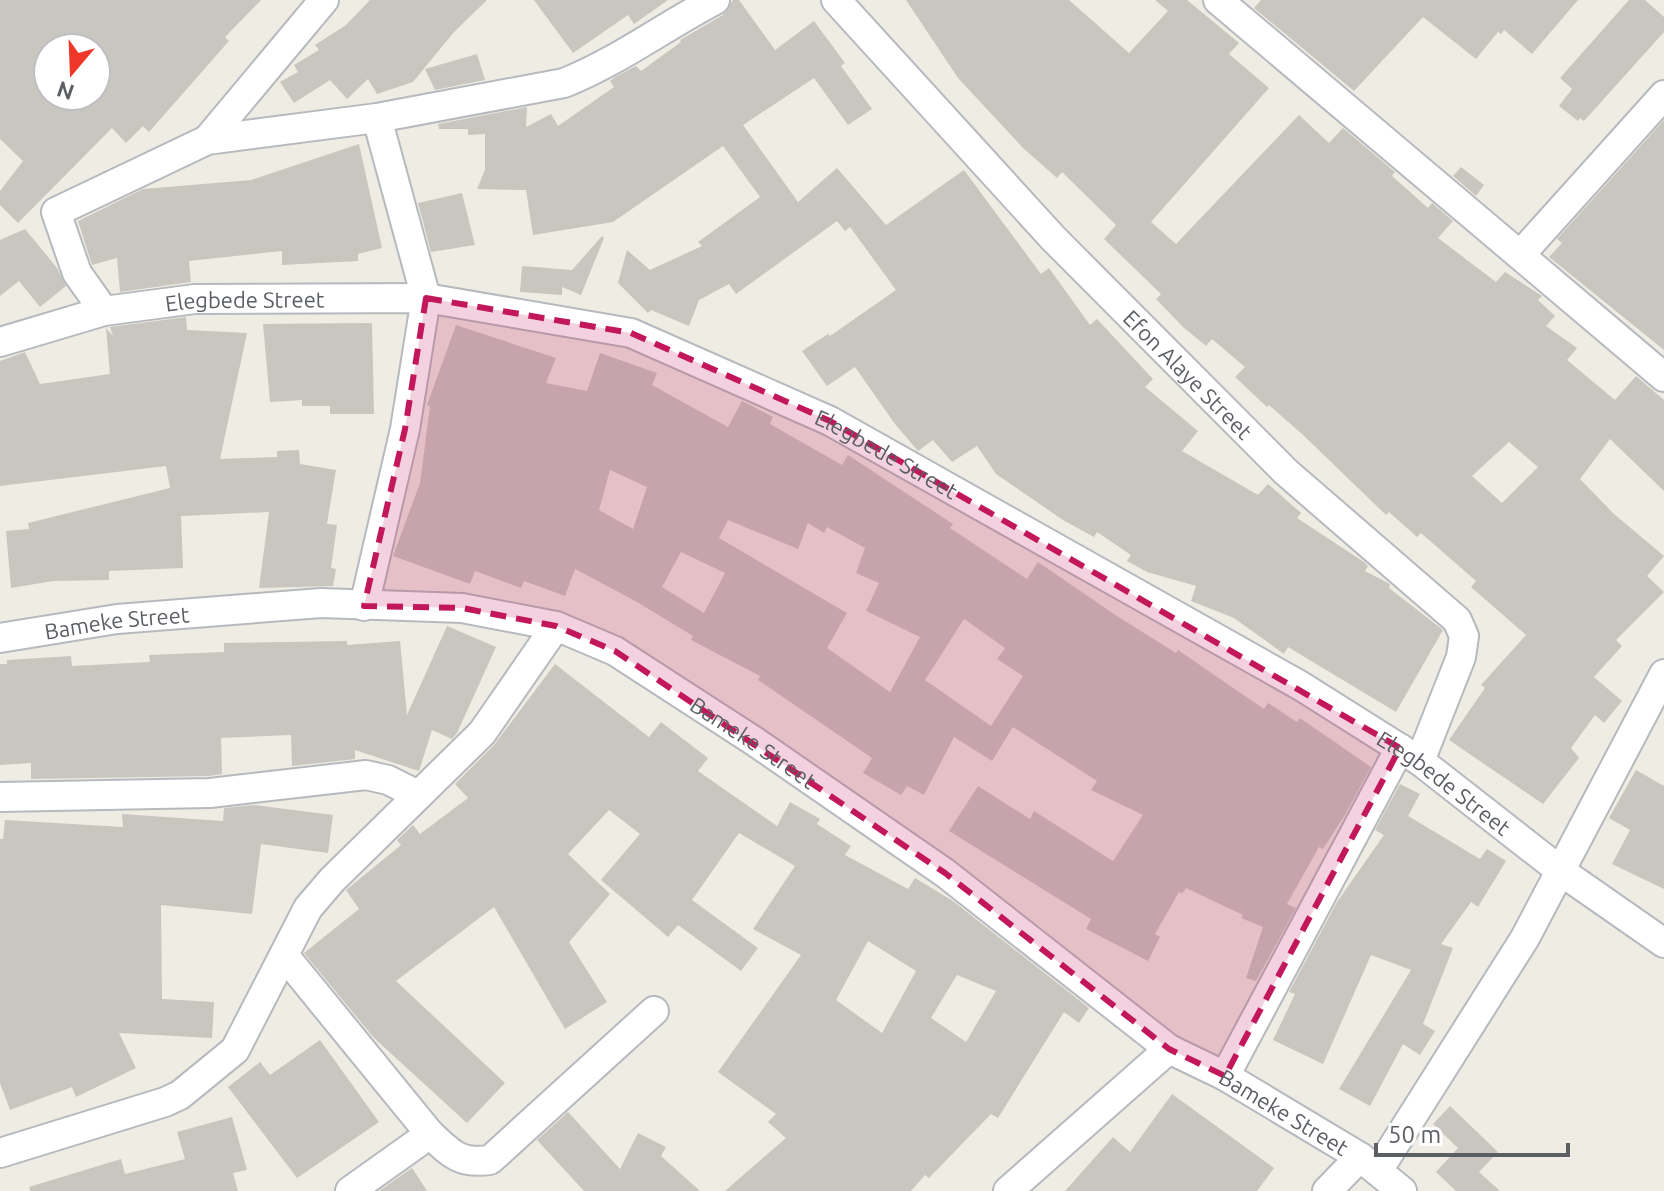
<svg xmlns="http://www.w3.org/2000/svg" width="1664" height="1191" font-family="Ubuntu,sans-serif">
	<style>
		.building { fill: #c9c6c0; fill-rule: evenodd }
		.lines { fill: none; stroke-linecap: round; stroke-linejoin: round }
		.minor-casing { stroke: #b6b9be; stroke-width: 32 }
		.minor { stroke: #fff; stroke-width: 28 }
		.marked { fill: #c2185b; fill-opacity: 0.2; stroke: #c2185b; stroke-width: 6; stroke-dasharray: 16 10; stroke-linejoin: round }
		.labels { text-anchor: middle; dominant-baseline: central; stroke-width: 8; stroke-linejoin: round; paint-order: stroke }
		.street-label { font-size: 22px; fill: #5b5f64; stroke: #fff }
	</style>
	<rect width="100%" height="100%" fill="#eeece3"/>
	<g class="building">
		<path d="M0,0h261l-36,37 4,4 -80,91 -6,-6 -17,17 -14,-15 -94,95 -18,-18v-14l23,-30 -23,-22zM48,48h48v48h-48z"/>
		<path d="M370,0h117l-33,32 -41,50 -36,12 -9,-15 -21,20 -17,-19 -36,23 -14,-21 18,-10 -4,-7 25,-15 -4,-5 31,-20z"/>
		<path d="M534,0h134l-34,24 -6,-9 -55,38z"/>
		<path d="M733,0h6l36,50 39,-29 31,42 -4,3 31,43 -24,16 -34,-47 -71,47 55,77 39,-34 49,57 78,-55 77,104 8,-6 41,57 7,-6 56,60 -8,8 53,44 -16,20 76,44 10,-11 33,29 -4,5 67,44 4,4 -3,5 25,13 -1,4 54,42 -47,82 -108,-65 -4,7 -50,-36 -43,-17 5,-15 -49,-14 -20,-11 4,-6 -34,-23 -3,5 -31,-17 -67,-46 -19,-28 -25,16 -19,-22 -15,11 -23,-27 -40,-57 -28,19 -25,-35 26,-17 2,2 66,-46 -46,-63 -5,4 -8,-10 -101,73 -7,-10 -30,16 -10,26 -38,-16 -3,3 -30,-30 9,-33 23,20 52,-24 -4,-4 62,-45 -37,-51 -110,76 -80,13 -7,-45 -49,-1 8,-19v-36l-17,1v-6h-29l-1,-5 89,-17 -1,20 25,-13 7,12 56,-39 -4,-6 5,-4 21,-11 5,5 40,-29 -1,-2 43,-25z"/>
		<path d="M906,0h163l60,53 39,-42 -13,-11h32l52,43 -10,11 40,34 -118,134 25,22 123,-129 30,28 14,-15 52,44 -3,4 36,32 4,-5 21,18 -15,17 58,44 9,-10 37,24 -4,4 17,16 -9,10 31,22 -10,12 48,40 21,-24 28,24v91l-54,-52 -30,40 34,35 50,42 -17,20 17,16 -48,48 6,6 -28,31 28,24 -18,22 -9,-8 -24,33 8,10 -36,46 -94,-64 36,-52 -4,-3 45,-50 -55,-48 5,-6 -55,-48 -4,4 -28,-25 -3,3 -84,-81 -33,-29 -2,2 -32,-30 10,-10 -33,-28 -6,7 -23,-19 -27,-28 5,-5 -57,-55 12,-14 -54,-53 -5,6 -34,-30 -65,-70zM1509,442l29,25 -36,36 -30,-27z"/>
		<path d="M1261,0h317l-46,54 -28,-24 -3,4 -3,-2 -22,27 -53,-42 -69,74 -100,-83z"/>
		<path d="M1629,0h16l19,17v15l-80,89 -4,-3 -2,3 -19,-15 13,-17 -12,-11z"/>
		<path d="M477,54l8,26 -50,10 -10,-21z"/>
		<path d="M1664,120v230l-115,-93 13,-14 -5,-4z"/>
		<path d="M359,144l23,104 -24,6v7l-76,4v-14l-93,10 2,21 -71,10 -3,-34 -25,7 -14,-44 65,-32 108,-9z"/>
		<path d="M1461,167l23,18 -8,11 -23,-20z"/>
		<path d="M462,193l13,52 -44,7 -13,-49z"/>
		<path d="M25,229l32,39 9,18 -26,21 -21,-26 -19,15v-56z"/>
		<path d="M602,236l2,2 -23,57 -19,-8v8l-42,-3 2,-26 50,4z"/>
		<path d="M186,317l1,13 60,3 -27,126 57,-2v-6l22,-1 1,14 36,6 -9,54 10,1 -6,43 5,1 -3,17 -74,2 10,-76 -88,4 2,52 -74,3v9l-56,1 -42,7 -5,-57 23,-2 -1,-6 142,-35 -4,-22 -166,20v-125l25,-9 15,32 70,-10 -4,-46 7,8 -3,-9z"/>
		<path d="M372,323l2,91h-44v-8h-28v-6l-32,2 -7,-78z"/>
		<path d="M456,325l100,33 -10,25 41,8 13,-38 57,20 -5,12 76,42 14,-26 31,16 -3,7 72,41 6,-10 105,69 -3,4 77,51 11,-17 79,54 59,37 2,-3 86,59 4,-6 29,19 3,-4 71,49 -26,48 -22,34 -4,-2 -32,57 9,4 -40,73 -10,-3 17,-51 -22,-9 2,-3 -57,-27 -4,6 -3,-2 -24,42 5,3 -12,24 -62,-32 5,-10 -142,-88 29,-45 52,33 4,-8 79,50 30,-46 -52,-25 6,-9 -84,-54 -21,34 -38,-24 -30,58 -17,-9 -6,9 -38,-22 9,-15 -114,-78 2,-4 -69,-36 2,-4 -56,-34 -62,-33 -10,27 -41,-15 -3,7 -46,-17 -5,13 -77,-28 27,-73 10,-77 -3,-1zM610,470l37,17 -14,42 -34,-19zM728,520l70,29 10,-26 16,10 3,-6 38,21 -9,25 23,10 -13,28 54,26 -30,55 -63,-44 20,-35 -128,-75zM681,552l44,21 -21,40 -42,-26zM964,619l41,29 -8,11 26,17 -32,50 -66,-46z"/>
		<path d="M447,626l49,21 -39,86 -5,6 -20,-9 -13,41 -64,-21v9l-63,7 -1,-31 -70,3 1,36 -13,2 -178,3v-16l-31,2v-101h7v-4l64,-4 1,10 78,-4 -1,-7 75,-3v-9l123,-2v4l53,-4 7,74z"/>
		<path d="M555,664l94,73 12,-15 47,36 -10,13 79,55 13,-24 30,17 -3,5 34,22 -6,9 63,34 7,-11 38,23 136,107 -10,15 -15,-11 -66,106 -7,-4 -62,64 -4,-3 -14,16h-186l61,-53 -18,-16 8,-8 -58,-42 83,-117 -48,-26 42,-63 -56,-33 -47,67 66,48 -17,23 -63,-46 -10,12 -67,-57 39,-46 -31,-24 -41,44 42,40 -41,48 38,60 -42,27 -71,-122 -98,74 109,102 -38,40 -93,-85 -70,-85 55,-44 -13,-19 55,-45 -4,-5 16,-15 7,9 48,-36 -13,-14 39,-39zM868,941l48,30 -34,62 -46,-33zM957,975l39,16 -30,51 -35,-24z"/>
		<path d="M1636,770l28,16v103l-52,-25 18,-34 -21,-12z"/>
		<path d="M1400,784l20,10 -12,22 72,43 7,-10 19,12 -28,46 -7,-5 -30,42 12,4 -30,76 12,7 -15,24 -17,-11 -33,62 -31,-17 72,-119 -40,-15 -48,109 -50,-24 22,-46 -6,-2 48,-90 47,-67 -9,-5z"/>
		<path d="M254,805l79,10 -5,38 -67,-9 -9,70 -91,-9 1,94 52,3 -2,36 -93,-5 17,35 -60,29 -4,-10 -62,23 -10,-27v-244h3l2,-19 118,7 -1,-13 101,7 1,-13z"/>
		<path d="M320,1040l59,82 -82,56 -69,-91 32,-25 10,13z"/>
		<path d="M1172,1094l102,74 -17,23h-192l48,-54 17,15z"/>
		<path d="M1450,1106l48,46 -19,20 21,19h-44l-20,-19 22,-24 -25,-24z"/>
		<path d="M568,1112l52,57 18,-36 28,14 -5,9 39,35h-116l-47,-51z"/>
		<path d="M232,1117l15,53 -14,3 5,18h-208l-1,-4 92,-28 4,15 60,-15 -8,-27z"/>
		<path d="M412,1168l15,23h-48z"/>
	</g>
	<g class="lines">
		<defs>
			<g id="minor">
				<path id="s1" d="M836,0l217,238 233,234 171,148 7,16 -3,21 -41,104"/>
				<path d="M1218,0l446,377"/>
				<path d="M207,140l117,-140"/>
				<path d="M1521,254l143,-159"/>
				<path d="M104,311l-27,-38 -21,-61 151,-72 170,-22 187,-35c53,-21 101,-57 151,-83"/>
				<path id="s2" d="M0,342l104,-31 91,-12 231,-1 205,35 199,88 471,265 119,75 142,111 102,71"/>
				<path d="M364,606l41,-177 21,-131 -49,-180"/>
				<path id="s3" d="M0,638l117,-19 204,-16 141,5 94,18 59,25 139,90 191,132 224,176 56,27 135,81 42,34"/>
				<path d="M0,797l210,-4 156,-18 22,5 30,15"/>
				<path d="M284,955l146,179c21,20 30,30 60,26l164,-149"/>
				<path d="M1225,1076l175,-328"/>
				<path d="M0,1153l165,-51 15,-7 55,-45 73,-142 24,-28 150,-147 74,-107"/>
				<path d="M1379,1169l146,-231 139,-264"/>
				<path d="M350,1191l80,-57"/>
				<path d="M1008,1191l161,-142"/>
				<path d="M1327,1191l33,-34"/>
			</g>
		</defs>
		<use href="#minor" class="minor-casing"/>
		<use href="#minor" class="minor"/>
	</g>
	<path class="marked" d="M426,298l205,35 199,88 570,327 -175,328 -56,-27 -224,-176 -330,-222 -59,-25 -94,-18 -98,-2 41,-177z"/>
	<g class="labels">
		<g class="street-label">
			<text stroke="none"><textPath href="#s2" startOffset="250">Elegbede Street</textPath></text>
			<text stroke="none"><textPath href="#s1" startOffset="514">Efon Alaye Street</textPath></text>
			<text stroke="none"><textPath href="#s2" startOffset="922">Elegbede Street</textPath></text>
			<text stroke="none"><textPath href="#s3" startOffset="118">Bameke Street</textPath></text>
			<text stroke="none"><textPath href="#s3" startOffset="790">Bameke Street</textPath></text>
			<text stroke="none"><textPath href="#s2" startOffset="1570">Elegbede Street</textPath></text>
			<text stroke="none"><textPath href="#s3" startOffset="1438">Bameke Street</textPath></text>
		</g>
	</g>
	<g transform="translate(72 72) rotate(199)"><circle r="38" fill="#ffffff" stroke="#bdbfc1" stroke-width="2"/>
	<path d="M0-6L14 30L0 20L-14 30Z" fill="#ef3729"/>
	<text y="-12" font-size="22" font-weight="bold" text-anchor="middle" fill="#5b5f64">N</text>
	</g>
	<path d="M1376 1143v12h192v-12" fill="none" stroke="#5b5f64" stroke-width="4"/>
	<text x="1388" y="1143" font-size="24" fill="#5b5f64" stroke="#ffffff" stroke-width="6" paint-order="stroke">50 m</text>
</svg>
